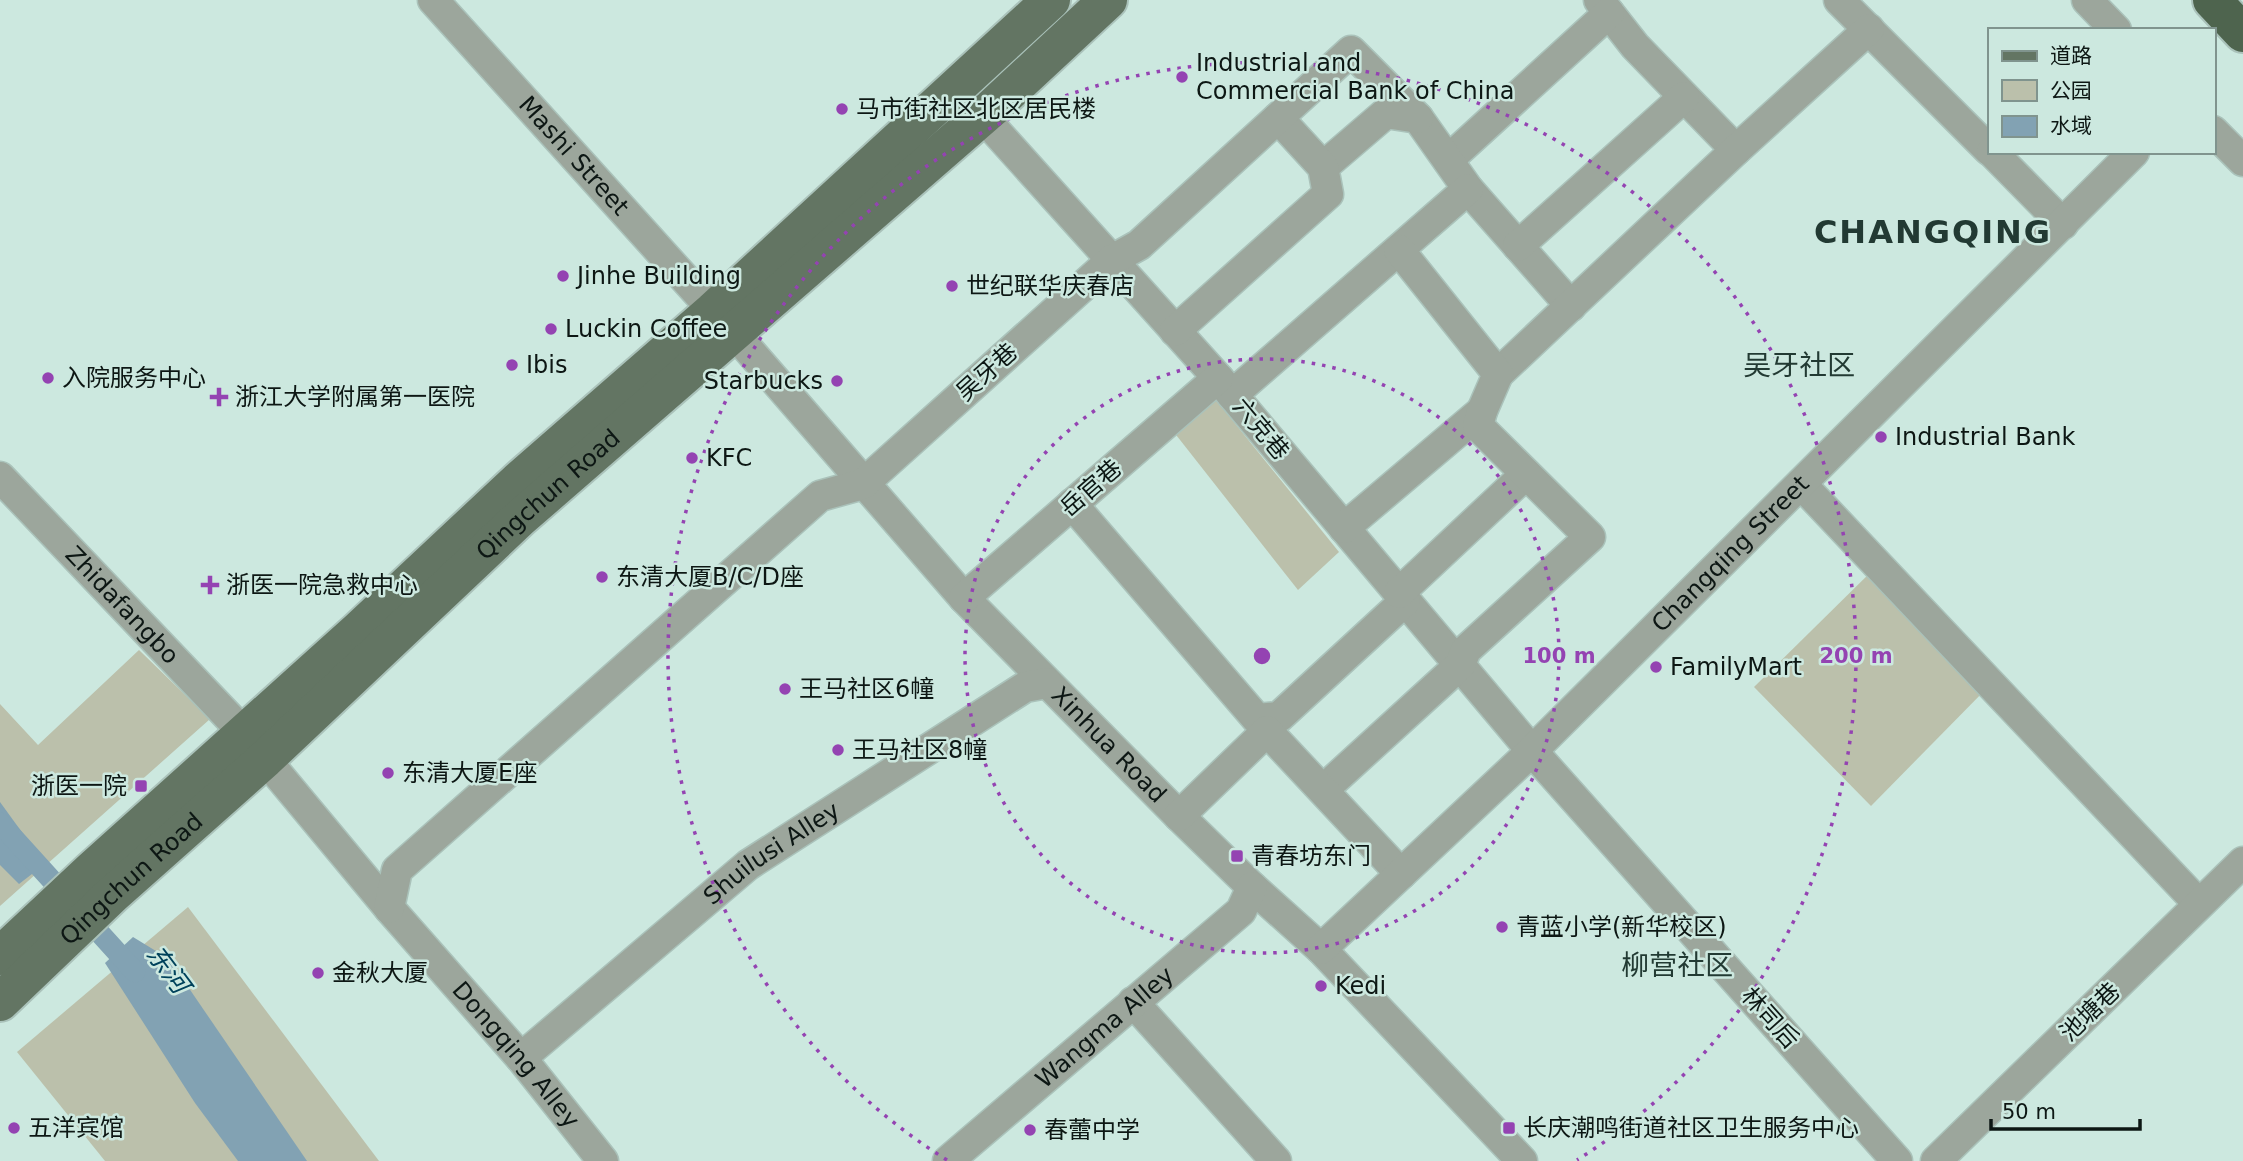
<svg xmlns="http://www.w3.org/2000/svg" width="2243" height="1161" font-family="'DejaVu Sans','Noto Sans SC',sans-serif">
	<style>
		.green { fill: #bbc0ab }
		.water { fill: #82a2b3 }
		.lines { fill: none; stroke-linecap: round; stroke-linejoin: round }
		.canal { stroke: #82a2b3; stroke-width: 21 }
		.minor-casing { stroke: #aac2ba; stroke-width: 33 }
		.major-casing { stroke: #aac2ba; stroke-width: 42 }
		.highway-casing { stroke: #aac2ba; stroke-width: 42 }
		.minor { stroke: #9ca69c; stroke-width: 30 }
		.major { stroke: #637563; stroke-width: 38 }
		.highway { stroke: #4e644e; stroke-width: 38 }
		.ring { fill: none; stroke: #9443b2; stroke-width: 3.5; stroke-dasharray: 3.5 7 }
		.poi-dot { fill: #9443b2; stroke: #cce8df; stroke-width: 2.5 }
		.labels { text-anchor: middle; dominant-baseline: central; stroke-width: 5; stroke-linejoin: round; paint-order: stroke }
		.poi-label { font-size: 24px; fill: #0d1714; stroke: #cce8df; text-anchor: start }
		.street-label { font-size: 24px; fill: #0d1714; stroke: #cce8df }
		.water-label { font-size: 26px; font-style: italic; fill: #00425b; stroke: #cce8df }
		.quarter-label { font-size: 28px; fill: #223a33; stroke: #cce8df }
		.district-label { font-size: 32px; font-weight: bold; letter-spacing: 2px; fill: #223a33; stroke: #cce8df }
		.centre { fill: #9443b2; stroke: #cce8df; stroke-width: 3.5 }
		.ring-label { font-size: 21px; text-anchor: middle; font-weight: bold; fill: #9443b2; stroke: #cce8df; stroke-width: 5; stroke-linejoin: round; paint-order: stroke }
	</style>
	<rect width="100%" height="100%" fill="#cce8df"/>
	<g class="green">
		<path d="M1216,400l123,152 -41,38 -125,-159z"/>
		<path d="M1878,565l113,119 -120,122 -117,-119z"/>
		<path d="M139,650l71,69 -210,187v-202l38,41z"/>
		<path d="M188,907l191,254h-274l-88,-109z"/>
	</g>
	<g class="water">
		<path d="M0,802l45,62 -26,20 -19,-19z"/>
		<path d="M133,937l36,22 138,202h-69l-43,-58 -90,-140z"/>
	</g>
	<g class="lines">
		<path class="canal" d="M0,823l135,149"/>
		<defs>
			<g id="minor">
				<path id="s1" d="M433,0l301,333 230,265 215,218 73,71 69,62 201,212"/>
				<path d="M1599,0l36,46 101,104"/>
				<path d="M1839,0l150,150"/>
				<path d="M2087,0l29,30"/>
				<path d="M982,116l236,262 314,373 365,410"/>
				<path d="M2213,131l30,30"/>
				<path d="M1992,152l71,72"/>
				<path d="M1448,160l161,-147"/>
				<path d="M1323,167l63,-54 32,5 50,71 103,117"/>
				<path d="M1518,246l166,-149"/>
				<path d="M1175,331l153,-137 -5,-27 -45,-49"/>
				<path d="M1498,374l238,-224 133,-121"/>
				<path d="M1232,395l236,-206"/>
				<path id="s2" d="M0,477l244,256"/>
				<path d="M1801,484l398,420"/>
				<path d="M1072,504l185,215 22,-2 126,-116"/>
				<path d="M1344,528l138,-117"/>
				<path d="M1399,593l127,-119"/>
				<path d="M964,598l254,-220"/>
				<path id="s3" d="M265,759l124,149 132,150 82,103"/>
				<path d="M1335,779l125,-114 6,-15 124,-113 -112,-111 4,-15 16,-37 -99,-124"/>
				<path d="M1179,816l88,-85 134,143"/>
				<path d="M389,908l8,-38 423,-374 43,-12 249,-224 27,-15 212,-194 67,67"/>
				<path id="s4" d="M1321,949l211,-198 602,-599"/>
				<path d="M1133,1002l143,159"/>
				<path id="s5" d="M521,1058l227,-193 277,-178 22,-4"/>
				<path id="s6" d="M948,1161l293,-250 11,-24"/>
				<path d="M1936,1161l307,-299"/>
			</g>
			<g id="major">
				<path d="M0,956l92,-86 266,-239 160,-150 195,-170 338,-311"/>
				<path id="s7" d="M0,1002l113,-108 152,-135 254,-240 473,-411 116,-108"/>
			</g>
			<path id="highway" d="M2212,0l31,33"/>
		</defs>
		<use href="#minor" class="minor-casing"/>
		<use href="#major" class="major-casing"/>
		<use href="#highway" class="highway-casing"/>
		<use href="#minor" class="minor"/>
		<use href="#major" class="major"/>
		<use href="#highway" class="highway"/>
	</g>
	<g class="ring">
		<circle cx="1262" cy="656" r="297"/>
		<path d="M947 1160A594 594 0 1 1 1577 1160"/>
	</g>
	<g class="poi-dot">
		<circle cx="1182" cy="77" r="7"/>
		<circle cx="842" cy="109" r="7"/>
		<circle cx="563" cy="276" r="7"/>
		<circle cx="952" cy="286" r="7"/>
		<circle cx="551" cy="329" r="7"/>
		<circle cx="512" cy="365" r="7"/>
		<circle cx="48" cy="378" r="7"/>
		<circle cx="837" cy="381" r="7"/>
		<path d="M215.5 386.5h7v7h7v7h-7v7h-7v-7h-7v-7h7z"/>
		<circle cx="1881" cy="437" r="7"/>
		<circle cx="692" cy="458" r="7"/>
		<circle cx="602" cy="577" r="7"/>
		<path d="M206.5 574.5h7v7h7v7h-7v7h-7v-7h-7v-7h7z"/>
		<circle cx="1656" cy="667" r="7"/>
		<circle cx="785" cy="689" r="7"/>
		<circle cx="838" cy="750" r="7"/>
		<circle cx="388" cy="773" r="7"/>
		<rect x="134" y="779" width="14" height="14" rx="3.5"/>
		<rect x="1230" y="849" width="14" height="14" rx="3.5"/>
		<circle cx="1502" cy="927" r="7"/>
		<circle cx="318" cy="973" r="7"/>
		<circle cx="1321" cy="986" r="7"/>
		<circle cx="14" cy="1128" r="7"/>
		<rect x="1502" y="1121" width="14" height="14" rx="3.5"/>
		<circle cx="1030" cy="1130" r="7"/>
	</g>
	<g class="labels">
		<g class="poi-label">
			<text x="1196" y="63">Industrial and<tspan x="1196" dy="28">Commercial Bank of China</tspan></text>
			<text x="856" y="109">马市街社区北区居民楼</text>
			<text x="577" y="276">Jinhe Building</text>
			<text x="966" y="286">世纪联华庆春店</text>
			<text x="565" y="329">Luckin Coffee</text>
			<text x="526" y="365">Ibis</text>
			<text x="62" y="378">入院服务中心</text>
			<text x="823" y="381" text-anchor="end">Starbucks</text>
			<text x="235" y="397">浙江大学附属第一医院</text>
			<text x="1895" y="437">Industrial Bank</text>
			<text x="706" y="458">KFC</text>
			<text x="616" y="577">东清大厦B/C/D座</text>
			<text x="226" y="585">浙医一院急救中心</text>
			<text x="1670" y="667">FamilyMart</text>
			<text x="799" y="689">王马社区6幢</text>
			<text x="852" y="750">王马社区8幢</text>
			<text x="402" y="773">东清大厦E座</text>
			<text x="127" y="786" text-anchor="end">浙医一院</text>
			<text x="1251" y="856">青春坊东门</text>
			<text x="1516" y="927">青蓝小学(新华校区)</text>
			<text x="332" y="973">金秋大厦</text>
			<text x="1335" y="986">Kedi</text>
			<text x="28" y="1128">五洋宾馆</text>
			<text x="1523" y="1128">长庆潮鸣街道社区卫生服务中心</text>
			<text x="1044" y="1130">春蕾中学</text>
		</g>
		<g class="street-label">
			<text stroke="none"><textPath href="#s1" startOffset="210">Mashi Street</textPath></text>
			<text transform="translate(987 372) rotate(-42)">吴牙巷</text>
			<text transform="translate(1261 429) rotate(50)">六克巷</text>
			<text transform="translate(1091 488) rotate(-41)">岳官巷</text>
			<text stroke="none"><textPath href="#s7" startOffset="747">Qingchun Road</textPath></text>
			<text stroke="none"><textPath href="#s4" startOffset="569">Changqing Street</textPath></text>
			<text stroke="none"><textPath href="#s2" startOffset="177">Zhidafangbo</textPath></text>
			<text stroke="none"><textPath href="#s1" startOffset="1006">Xinhua Road</textPath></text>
			<text stroke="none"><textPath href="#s5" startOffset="324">Shuilusi Alley</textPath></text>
			<text stroke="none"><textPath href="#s7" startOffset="180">Qingchun Road</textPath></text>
			<text transform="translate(2090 1012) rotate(-44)">池塘巷</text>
			<text transform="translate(1770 1018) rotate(48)">林司后</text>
			<text stroke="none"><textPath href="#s6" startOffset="206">Wangma Alley</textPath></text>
			<text stroke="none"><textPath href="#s3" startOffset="388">Dongqing Alley</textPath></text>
		</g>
		<g class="water-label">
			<text transform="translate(168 969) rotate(53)">东河</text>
		</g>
		<g class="quarter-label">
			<text x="1799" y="365">吴牙社区</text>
			<text x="1677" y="965">柳营社区</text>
		</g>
		<g class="district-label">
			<text x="1933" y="232">CHANGQING</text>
		</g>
	</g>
	<circle cx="1262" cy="656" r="10" class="centre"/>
	<g class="ring-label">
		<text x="1559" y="663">100 m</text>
		<text x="1856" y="663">200 m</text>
	</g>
	<rect x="1988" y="28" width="228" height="126" fill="#cce8df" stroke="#80948e" stroke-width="2"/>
	<rect x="2002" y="51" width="35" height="10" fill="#637563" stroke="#80948e" stroke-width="2"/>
	<text x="2050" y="63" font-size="21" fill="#0d1714">道路</text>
	<rect x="2002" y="80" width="35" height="21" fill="#bbc0ab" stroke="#80948e" stroke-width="2"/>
	<text x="2050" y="98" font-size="21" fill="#0d1714">公园</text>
	<rect x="2002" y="116" width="35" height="21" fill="#82a2b3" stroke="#80948e" stroke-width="2"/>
	<text x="2050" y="133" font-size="21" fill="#0d1714">水域</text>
	<path d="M1991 1119v10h149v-10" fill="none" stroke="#0d1714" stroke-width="3.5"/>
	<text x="2002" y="1119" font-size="21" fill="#0d1714" stroke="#cce8df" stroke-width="5" paint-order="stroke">50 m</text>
</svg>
